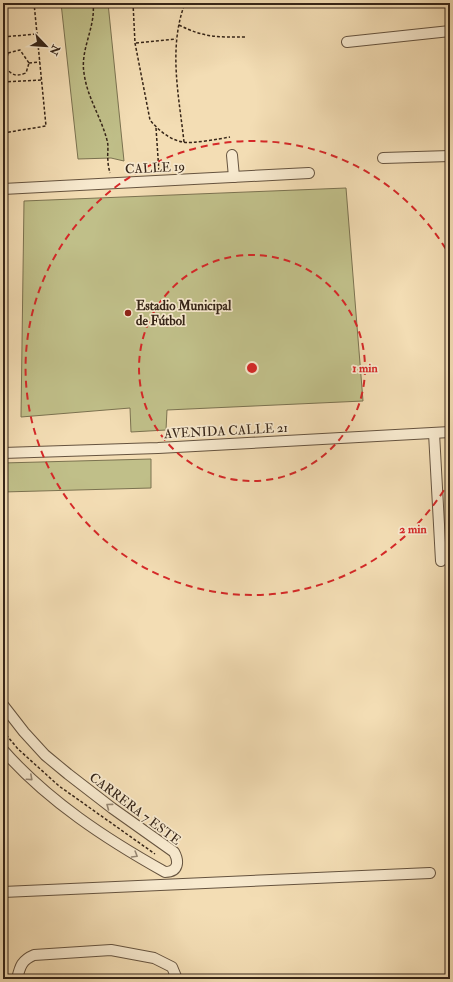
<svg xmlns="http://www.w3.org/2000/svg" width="453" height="982" font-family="'IM FELL Double Pica',serif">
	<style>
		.green { fill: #c0bf89; stroke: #7b7250 }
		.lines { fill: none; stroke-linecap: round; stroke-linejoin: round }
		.minor-casing { stroke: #65533f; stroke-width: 12 }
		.path { stroke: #362518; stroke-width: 1.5; stroke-dasharray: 3 2; stroke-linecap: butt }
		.minor { stroke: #f7e9ce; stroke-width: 10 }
		.oneway { stroke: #968773 }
		.ring { fill: none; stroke: #d62828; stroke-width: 2; stroke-dasharray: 7 5 }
		.poi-dot { fill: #8f2418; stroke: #f7e9ce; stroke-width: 1.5 }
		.labels { text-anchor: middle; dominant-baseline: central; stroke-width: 3.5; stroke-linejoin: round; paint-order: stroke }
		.street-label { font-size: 13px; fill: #362518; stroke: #f7e9ce }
		.poi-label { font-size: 13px; font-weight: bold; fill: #362518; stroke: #f7e9ce; text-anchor: start }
		.centre { fill: #d62828; stroke: #f7e9ce; stroke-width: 2 }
		.ring-label { font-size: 12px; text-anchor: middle; font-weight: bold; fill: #d62828; stroke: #f7e9ce; stroke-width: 3.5; stroke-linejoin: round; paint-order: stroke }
	</style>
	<rect width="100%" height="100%" fill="#f3ddb4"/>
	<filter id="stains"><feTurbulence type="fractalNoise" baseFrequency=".005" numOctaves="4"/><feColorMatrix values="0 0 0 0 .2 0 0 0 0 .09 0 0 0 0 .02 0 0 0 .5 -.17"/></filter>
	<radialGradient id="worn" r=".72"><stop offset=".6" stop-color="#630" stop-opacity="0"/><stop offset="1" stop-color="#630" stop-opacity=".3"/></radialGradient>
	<g class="green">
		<path d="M61,3h47l16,158 -13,-3 -33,1z"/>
		<path d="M346,188l17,213 -196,9 -1,20 -35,2 -1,-24 -109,9 3,-216z"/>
		<path d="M151,459v29l-148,4v-29z"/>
	</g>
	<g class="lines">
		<defs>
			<g id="minor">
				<path d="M347,42l103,-11"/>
				<path d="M232,155l2,22"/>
				<path d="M383,158l67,-2"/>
				<path d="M3,189l306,-16"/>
				<path d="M434,433l7,128"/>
				<path d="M3,453l155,-5 292,-16"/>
				<path d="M3,705l21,27 21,23 23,19 44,34 62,44c5,9 5,20 -9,20 -59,-33 -117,-71 -162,-122"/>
				<path d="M3,892l427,-19"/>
				<path d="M17,979c3,-13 5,-19 17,-24l77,-5 43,8 18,9 5,12"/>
			</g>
		</defs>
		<use href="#minor" class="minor-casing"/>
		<g class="path">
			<path d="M93,3c3,24 -13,46 -9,70 3,24 17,44 23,67 2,6 0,14 1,21 0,4 1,8 2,12"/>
			<path d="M133,3l2,40 15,77c8,10 20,20 33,22 9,2 36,-3 47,-5"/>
			<path d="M179,25c25,13 40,12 67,12"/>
			<path d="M3,37l34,-3"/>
			<path d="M136,43l40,-4"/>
			<path d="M3,46l5,7"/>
			<path d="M8,53l-3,14c7,8 10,10 21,6l3,-10"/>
			<path d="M8,53l12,-3 9,13"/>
			<path d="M29,63l11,-1"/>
			<path d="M3,82l38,-2"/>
			<path d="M3,106l3,27"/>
			<path d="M156,128l3,44"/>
			<path d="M3,133l43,-7 -12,-123"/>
			<path d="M184,142c-5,-46 -16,-94 1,-139"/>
			<path d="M3,731l15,18 41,37 96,68"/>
		</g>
		<use href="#minor" class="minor"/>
	</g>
	<defs><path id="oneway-chevron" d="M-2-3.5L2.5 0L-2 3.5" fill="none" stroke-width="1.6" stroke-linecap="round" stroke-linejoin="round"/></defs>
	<g class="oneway">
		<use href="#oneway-chevron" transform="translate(30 778) rotate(42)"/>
		<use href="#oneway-chevron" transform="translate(109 806) rotate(-143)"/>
		<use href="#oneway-chevron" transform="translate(135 855) rotate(31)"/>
	</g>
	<g class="ring">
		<circle cx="252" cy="368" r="113"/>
		<path d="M450 480A227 227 0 1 1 450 256"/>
	</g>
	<circle class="poi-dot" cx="128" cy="313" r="4"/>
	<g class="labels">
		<g class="street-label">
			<text transform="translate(155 168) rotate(-3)">CALLE 19</text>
			<text transform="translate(226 431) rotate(-3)">AVENIDA CALLE 21</text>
			<text transform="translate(135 809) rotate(37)">CARRERA 7 ESTE</text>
		</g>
		<g class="poi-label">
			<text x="136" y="306">Estadio Municipal<tspan x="136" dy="15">de Fútbol</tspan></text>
		</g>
	</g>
	<circle cx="252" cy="368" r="6" class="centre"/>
	<g class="ring-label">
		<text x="365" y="372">1 min</text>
		<text x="413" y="533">2 min</text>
	</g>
	<rect width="453" height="982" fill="none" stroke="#f3ddb4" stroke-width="16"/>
	<rect x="4" y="4" width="445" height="974" fill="none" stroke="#362518" stroke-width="2"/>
	<rect x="8" y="8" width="437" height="966" fill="none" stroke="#362518"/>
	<g transform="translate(46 46) rotate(115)" stroke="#f7e9ce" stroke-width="3" paint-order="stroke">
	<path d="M0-3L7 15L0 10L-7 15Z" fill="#362518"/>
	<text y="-6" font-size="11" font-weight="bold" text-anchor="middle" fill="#362518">N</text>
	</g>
	<rect width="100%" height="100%" filter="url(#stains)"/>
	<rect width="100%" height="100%" fill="url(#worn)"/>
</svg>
